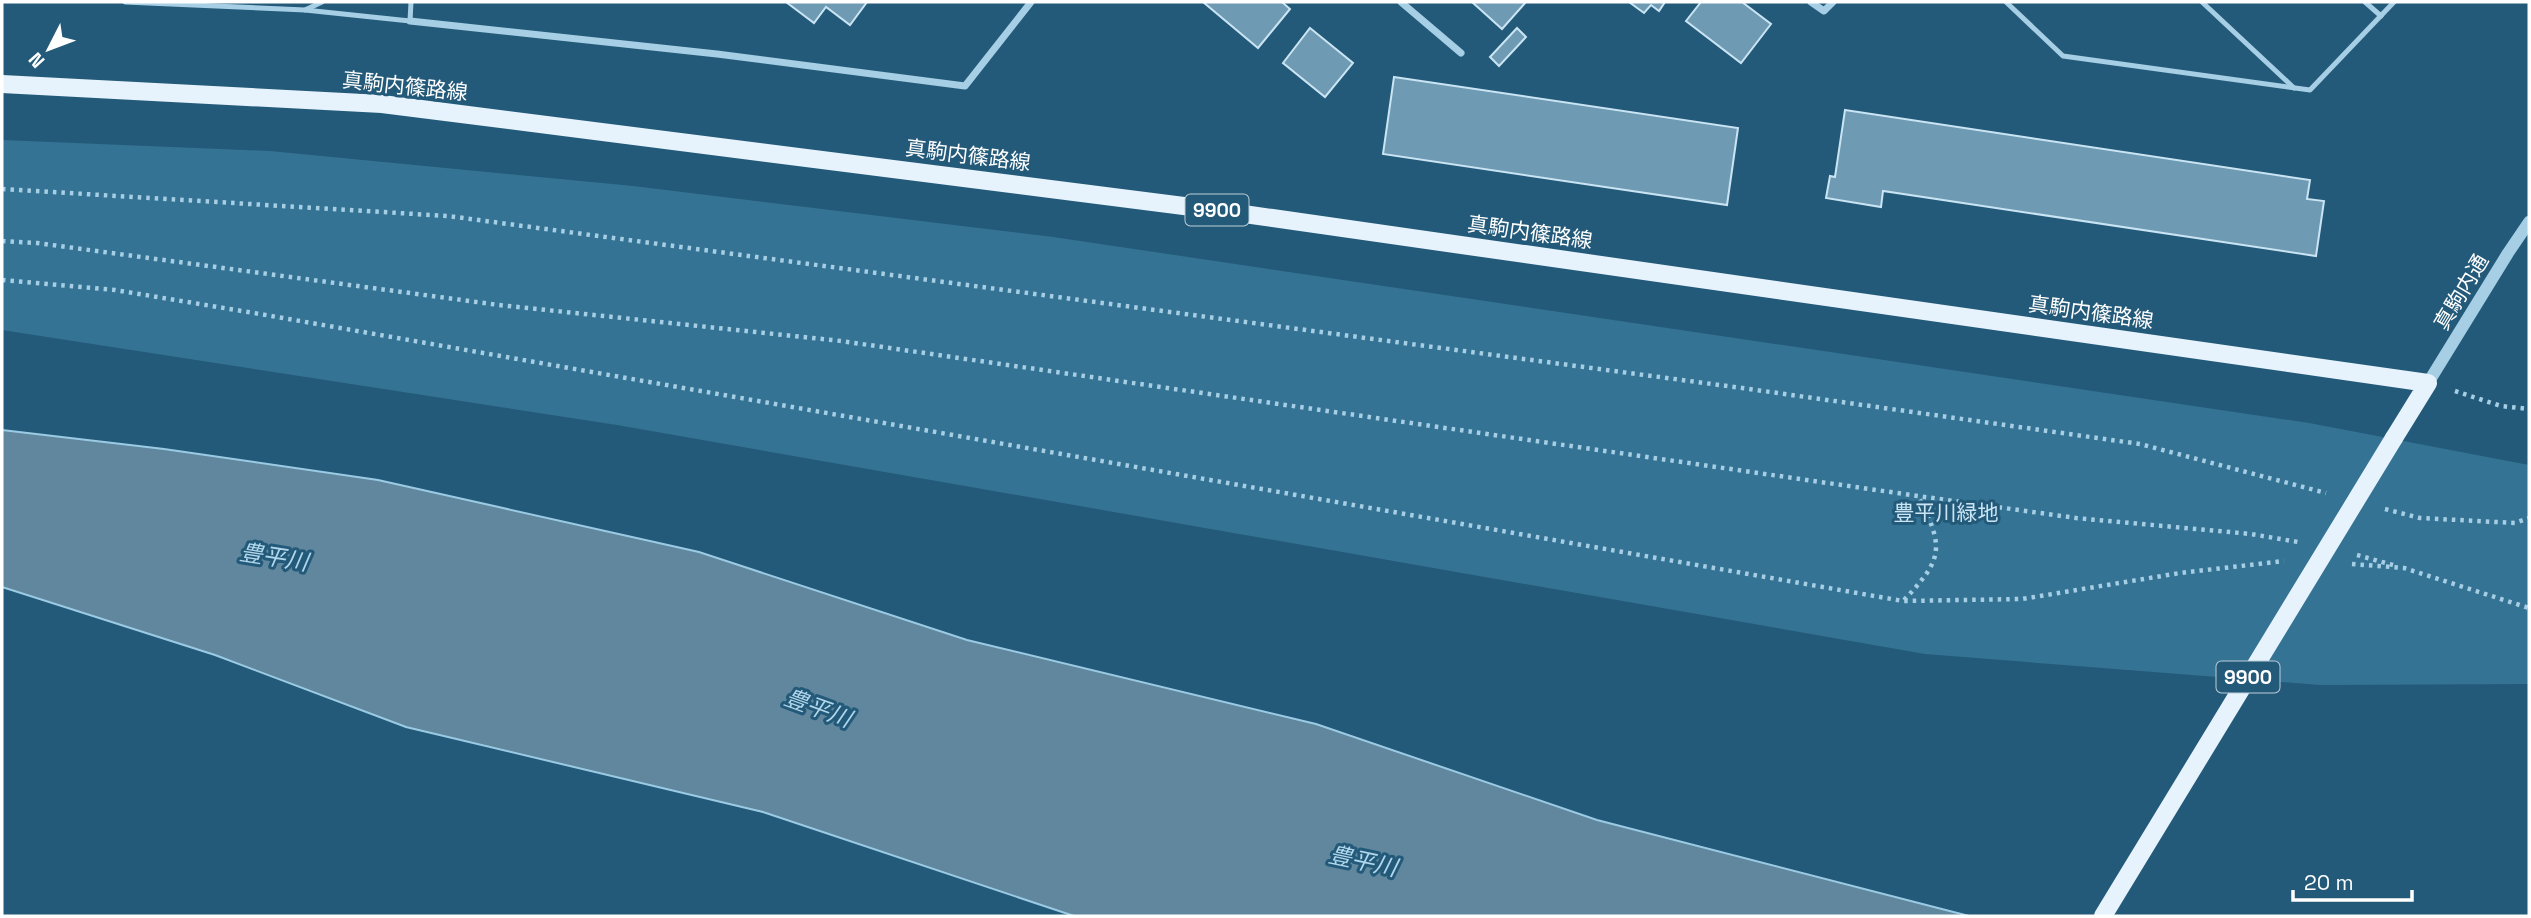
<svg xmlns="http://www.w3.org/2000/svg" width="2531" height="918" font-family="'Space Grotesk','Noto Sans JP',sans-serif">
	<style>
		.green { fill: #357394 }
		.water { fill: #60879e; stroke: #9bcbe4; stroke-width: 2 }
		.building { fill: #6e9ab3; stroke: #c9e4f3; stroke-width: 2 }
		.lines { fill: none; stroke-linecap: round; stroke-linejoin: round }
		.path { stroke: #a6cee4; stroke-width: 4.5; stroke-dasharray: 3.5 5; stroke-linecap: butt }
		.service { stroke: #a6cee4; stroke-width: 5 }
		.minor { stroke: #a6cee4; stroke-width: 7 }
		.tertiary { stroke: #a6cee4; stroke-width: 12 }
		.primary { stroke: #e6f3fc; stroke-width: 18 }
		.primary-bridge { stroke: #e6f3fc; stroke-width: 18 }
		.labels { text-anchor: middle; dominant-baseline: central; stroke-width: 6; stroke-linejoin: round; paint-order: stroke }
		.shield { fill: #245a79; stroke: #bdced7; stroke-width: 2 }
		.shield-label { font-size: 19px; font-weight: bold; fill: #fff }
		.street-label { font-size: 21px; fill: #fff; stroke: #245a79 }
		.park-label { font-size: 21px; fill: #c9e4f3; stroke: #245a79 }
		.water-label { font-size: 23px; font-style: italic; fill: #b1d7ec; stroke: #245a79 }
	</style>
	<rect width="100%" height="100%" fill="#245a79"/>
	<path class="green" d="M2,140l268,11 363,35 420,51 1256,186 220,42v219l-209,1 -395,-31 -1308,-229 -615,-95z"/>
	<path class="water" d="M2,430l162,19 214,31 321,72 268,88 349,84 281,96 372,96h-895l-311,-104 -357,-85 -191,-72 -213,-68z"/>
	<g class="building">
		<path d="M786,2h81l-17,23 -24,-18 -12,16z"/>
		<path d="M1203,2h79l8,7 -32,39z"/>
		<path d="M1472,2h54l-24,27z"/>
		<path d="M1629,2h36l-6,9 -8,-6 -7,8z"/>
		<path d="M1701,2h41l29,22 -30,39 -55,-42z"/>
		<path d="M1310,28l43,35 -28,34 -42,-34z"/>
		<path d="M1517,28l9,9 -27,29 -9,-9z"/>
		<path d="M1394,77l344,51 -11,77 -344,-51z"/>
		<path d="M1845,110l465,70 -3,19 17,2 -8,55 -433,-65 -2,16 -55,-9 4,-22 5,1z"/>
	</g>
	<g class="lines">
		<g class="path">
			<path d="M2,189l446,27 1294,172 398,56 186,49"/>
			<path d="M2,241l35,2 462,62 342,36 1077,155 158,22 175,16 47,8"/>
			<path d="M2,280l113,10 145,24 1643,287 119,-2 158,-26 104,-12"/>
			<path d="M2455,391l46,15 28,3"/>
			<path d="M2385,509l35,9 95,5 14,-5"/>
			<path d="M2357,555l36,10"/>
			<path d="M2352,564l52,4 125,40"/>
			<path d="M1904,600c40,-42 40,-53 14,-104"/>
		</g>
		<g class="service">
			<path d="M125,2l180,8 17,-8"/>
			<path d="M2006,2l57,54 247,34 84,-88"/>
			<path d="M2202,2l92,86"/>
			<path d="M2365,2l16,14"/>
			<path d="M305,10l105,11 1,-19"/>
		</g>
		<g class="minor">
			<path d="M1401,2l60,51"/>
			<path d="M1811,2l13,9 9,-9"/>
			<path d="M410,21l307,33 248,32 66,-84"/>
		</g>
		<path class="tertiary" d="M2428,383l80,-130 21,-31"/>
		<path class="primary" d="M2,84l380,20 841,107 1205,172 -34,55"/>
		<path class="primary-bridge" d="M2103,916l291,-478"/>
	</g>
	<g class="labels">
		<g class="shield">
			<rect x="1185.5" y="194.5" width="63" height="31" rx="5"/>
			<rect x="2216.5" y="661.5" width="63" height="31" rx="5"/>
		</g>
		<g class="shield-label">
			<text x="1217" y="210">9900</text>
			<text x="2248" y="677">9900</text>
		</g>
		<g class="street-label">
			<text transform="translate(405 86) rotate(6)">真駒内篠路線</text>
			<text transform="translate(968 155) rotate(7)">真駒内篠路線</text>
			<text transform="translate(1530 232) rotate(8)">真駒内篠路線</text>
			<text transform="translate(2461 292) rotate(-59)">真駒内通</text>
			<text transform="translate(2091 312) rotate(8)">真駒内篠路線</text>
		</g>
		<g class="park-label">
			<text x="1946" y="512">豊平川緑地</text>
		</g>
		<g class="water-label">
			<text transform="translate(274 557) rotate(9)">豊平川</text>
			<text transform="translate(818 708) rotate(20)">豊平川</text>
			<text transform="translate(1363 861) rotate(12)">豊平川</text>
		</g>
	</g>
	<rect width="2531" height="918" fill="none" stroke="#ffffff" stroke-width="7"/>
	<g transform="translate(49 49) rotate(228)" stroke="#245a79" stroke-width="5" paint-order="stroke">
	<path d="M0-5L12 26L0 18L-12 26Z" fill="#ffffff"/>
	<text y="-10" font-size="19" font-weight="bold" text-anchor="middle" fill="#ffffff">N</text>
	</g>
	<path d="M2293 890v10h119v-10" fill="none" stroke="#ffffff" stroke-width="3.5"/>
	<text x="2304" y="890" font-size="21" fill="#ffffff" stroke="#245a79" stroke-width="5" paint-order="stroke">20 m</text>
</svg>
